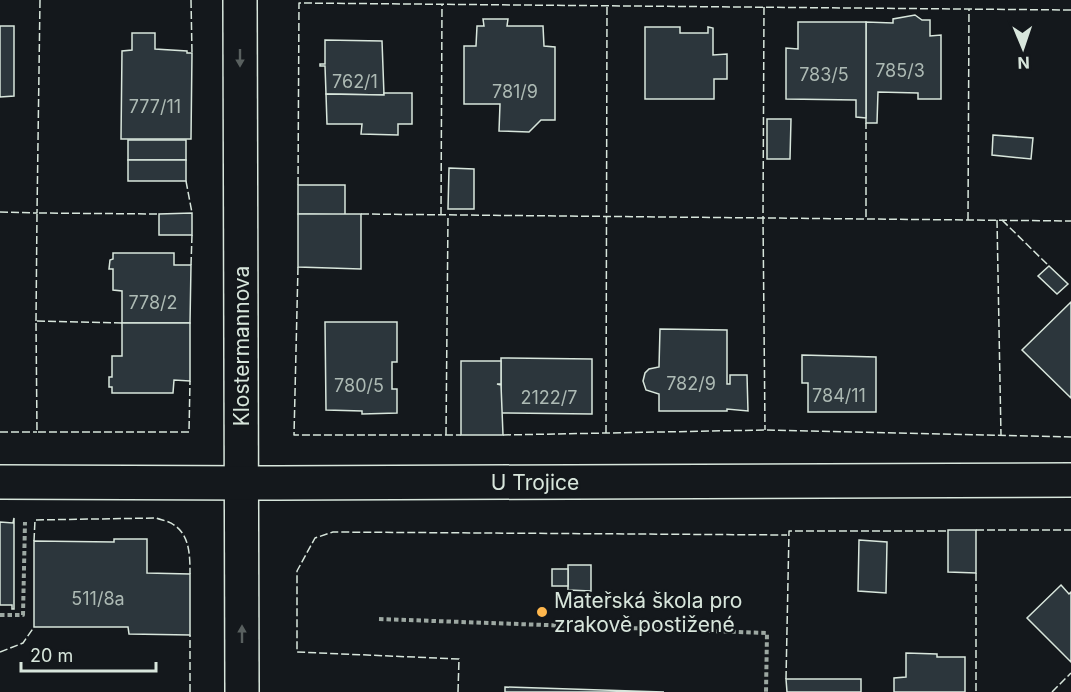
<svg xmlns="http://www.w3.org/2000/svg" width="1071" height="692" font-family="Inter,sans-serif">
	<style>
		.building { fill: #2c363c; stroke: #d8e6dc; stroke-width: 1.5 }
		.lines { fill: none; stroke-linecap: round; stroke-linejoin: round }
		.minor-casing { stroke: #d8e6dc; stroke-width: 36 }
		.path { stroke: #9da8a2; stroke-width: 4; stroke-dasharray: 4.5 3; stroke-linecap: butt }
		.minor { stroke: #14181c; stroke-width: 33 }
		.fence { stroke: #d8e6dc; stroke-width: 1.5; stroke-dasharray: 8 3; stroke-linecap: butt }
		.oneway { fill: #59605f }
		.poi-dot { fill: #ffb74d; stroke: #14181c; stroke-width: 2 }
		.labels { text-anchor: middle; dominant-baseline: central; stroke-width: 4.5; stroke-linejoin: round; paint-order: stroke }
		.number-label { font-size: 18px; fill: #adbab4 }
		.street-label { font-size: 21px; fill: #d8e6dc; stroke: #14181c }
		.poi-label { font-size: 21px; fill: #d8e6dc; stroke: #14181c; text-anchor: start }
	</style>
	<rect width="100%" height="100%" fill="#14181c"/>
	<g class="building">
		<path d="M915,15l7,5h8v16l11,-1v64h-23v-6l-40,-1 -1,31h-11v-101l27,1v-4z"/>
		<path d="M483,19h25l-1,7h36l1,20 11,1v73h-14l-12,12 -30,-1 1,-27h-36v-58h12l1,-20h7z"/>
		<path d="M798,22h68v96l-10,-1v-17l-70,-1v-51l12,1z"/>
		<path d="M0,26h14v70l-14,1z"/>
		<path d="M645,27h35v6h28v-6l5,1v27l14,-1v25h-13v20h-69z"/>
		<path d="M132,33h23v16l32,2v2h5l-1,86h-70l1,-88 10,-1z"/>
		<path d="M325,40l57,1 2,54 -58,-1 -1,-28h-5v-2h5z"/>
		<path d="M384,93h28v31h-14v11l-37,-1 1,-10h-35l-1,-30 58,1z"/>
		<path d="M767,119h24l-1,40h-23z"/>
		<path d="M993,135l40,3 -2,21 -39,-4z"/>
		<rect x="128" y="140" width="58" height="20"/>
		<rect x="128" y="160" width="58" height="21"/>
		<path d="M449,168l25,1v40h-26z"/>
		<path d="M298,185h47v30l-47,-1z"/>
		<path d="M192,213v22h-33v-21z"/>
		<path d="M298,214h63v55l-63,-2z"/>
		<path d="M113,253h61v12h17l-1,58h-68v-32l-9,-1v-21h-4l1,-9 3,-1z"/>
		<path d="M1049,266l19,18 -11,10 -19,-18z"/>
		<path d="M1071,302v96l-49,-48z"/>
		<path d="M325,322h72v40h-5v27h5v24l-35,1v-3l-36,-1z"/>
		<path d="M122,323h68v58l-16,-1 -1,13h-61v-6h-3v-10h3v-21h10z"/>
		<path d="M660,329l67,1v54h3v-9h17l1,36 -21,-2v2h-68v-17l-13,-4 -3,-9 2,-8 4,-4 10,-2z"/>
		<path d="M802,355l74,2v55h-68v-29h-6z"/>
		<path d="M501,358l91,1v55l-91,-1v-28l-4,-1h4z"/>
		<path d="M461,361h40v23h-4l4,1 2,50h-42z"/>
		<path d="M14,518v91h-2v-4h-12v-83l13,1z"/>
		<path d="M948,530h28v43l-28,-1z"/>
		<path d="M114,539h33v34l43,1v61l-61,-1 -1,-7h-94v-86l80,1z"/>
		<path d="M859,540l28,2 -1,51 -28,-2z"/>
		<path d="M568,565h23v26l-23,-1z"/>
		<rect x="552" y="569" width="16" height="17"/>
		<path d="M1061,585l8,9 2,-2v70l-44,-44z"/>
		<path d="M906,653l31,1v3h28v35h-71v-14l12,-1z"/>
		<path d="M786,679h75v13h-74z"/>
		<path d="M505,687l159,5h-159z"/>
	</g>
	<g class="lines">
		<defs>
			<g id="minor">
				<path d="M240,0l2,692"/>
				<path d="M0,482l278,1 793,-3"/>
			</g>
		</defs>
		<use href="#minor" class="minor-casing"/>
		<g class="path">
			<path d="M0,615h23l2,-93"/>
			<path d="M379,619l388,14 -1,59"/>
		</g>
		<use href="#minor" class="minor"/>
		<g class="fence">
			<path d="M191,0l1,53"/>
			<path d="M764,7l-1,211 2,212"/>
			<path d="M186,181l6,32"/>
			<path d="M298,185l1,-182 772,7"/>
			<path d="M0,212l37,1 3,-213"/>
			<path d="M361,214l710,7"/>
			<path d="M441,215l1,-211"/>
			<path d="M866,217v-94"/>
			<path d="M968,220l1,-211"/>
			<path d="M997,220l4,216"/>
			<path d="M1002,220l47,46"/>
			<path d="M191,265l1,-30"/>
			<path d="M298,267l-4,168h167"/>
			<path d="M36,321l1,-108 122,1"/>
			<path d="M122,323l-86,-2 1,111h152l1,-51"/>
			<path d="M0,432h37"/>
			<path d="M606,433l1,-427"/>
			<path d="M446,435l2,-219"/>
			<path d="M503,435l262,-5 306,7"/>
			<path d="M976,530h95"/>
			<path d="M34,541l1,-21 121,-2c5,2 13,3 18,7 16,10 16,32 16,49"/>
			<path d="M976,573v119"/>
			<path d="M0,652l23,-9 11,-16"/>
			<path d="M786,679l3,-148h159"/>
			<path d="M190,692v-57"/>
			<path d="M458,692l1,-33 -162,-7v-81l18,-33 18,-6 454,3"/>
			<path d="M1052,692l19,-19"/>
		</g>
	</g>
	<defs><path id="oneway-solid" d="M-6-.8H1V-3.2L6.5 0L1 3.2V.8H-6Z" transform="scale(1.5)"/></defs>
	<g class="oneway">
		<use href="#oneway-solid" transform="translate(240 58) rotate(90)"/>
		<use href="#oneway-solid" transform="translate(242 634) rotate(-90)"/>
	</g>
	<circle class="poi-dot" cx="542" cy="612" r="6"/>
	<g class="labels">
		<g class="number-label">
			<text x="900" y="70">785/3</text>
			<text x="824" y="74">783/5</text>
			<text x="355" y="81">762/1</text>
			<text x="515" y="91">781/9</text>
			<text x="155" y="106">777/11</text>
			<text x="153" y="302">778/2</text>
			<text x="691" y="383">782/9</text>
			<text x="359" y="385">780/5</text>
			<text x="839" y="395">784/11</text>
			<text x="549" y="397">2122/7</text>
			<text x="98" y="598">511/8a</text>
		</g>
		<g class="street-label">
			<text transform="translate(241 346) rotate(-90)">Klostermannova</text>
			<text x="535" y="482">U Trojice</text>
		</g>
		<g class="poi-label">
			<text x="554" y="600">Mateřská škola pro<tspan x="554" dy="24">zrakově postižené</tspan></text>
		</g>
	</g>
	<g transform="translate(1023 48) rotate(178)" stroke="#14181c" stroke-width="4.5" paint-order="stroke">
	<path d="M0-4.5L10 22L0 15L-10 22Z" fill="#d8e6dc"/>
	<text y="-9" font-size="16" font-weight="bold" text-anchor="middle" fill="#d8e6dc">N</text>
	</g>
	<path d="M21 662v9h135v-9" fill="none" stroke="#d8e6dc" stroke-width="3"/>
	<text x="30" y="662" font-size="18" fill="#d8e6dc" stroke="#14181c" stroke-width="4.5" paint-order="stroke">20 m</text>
</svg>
